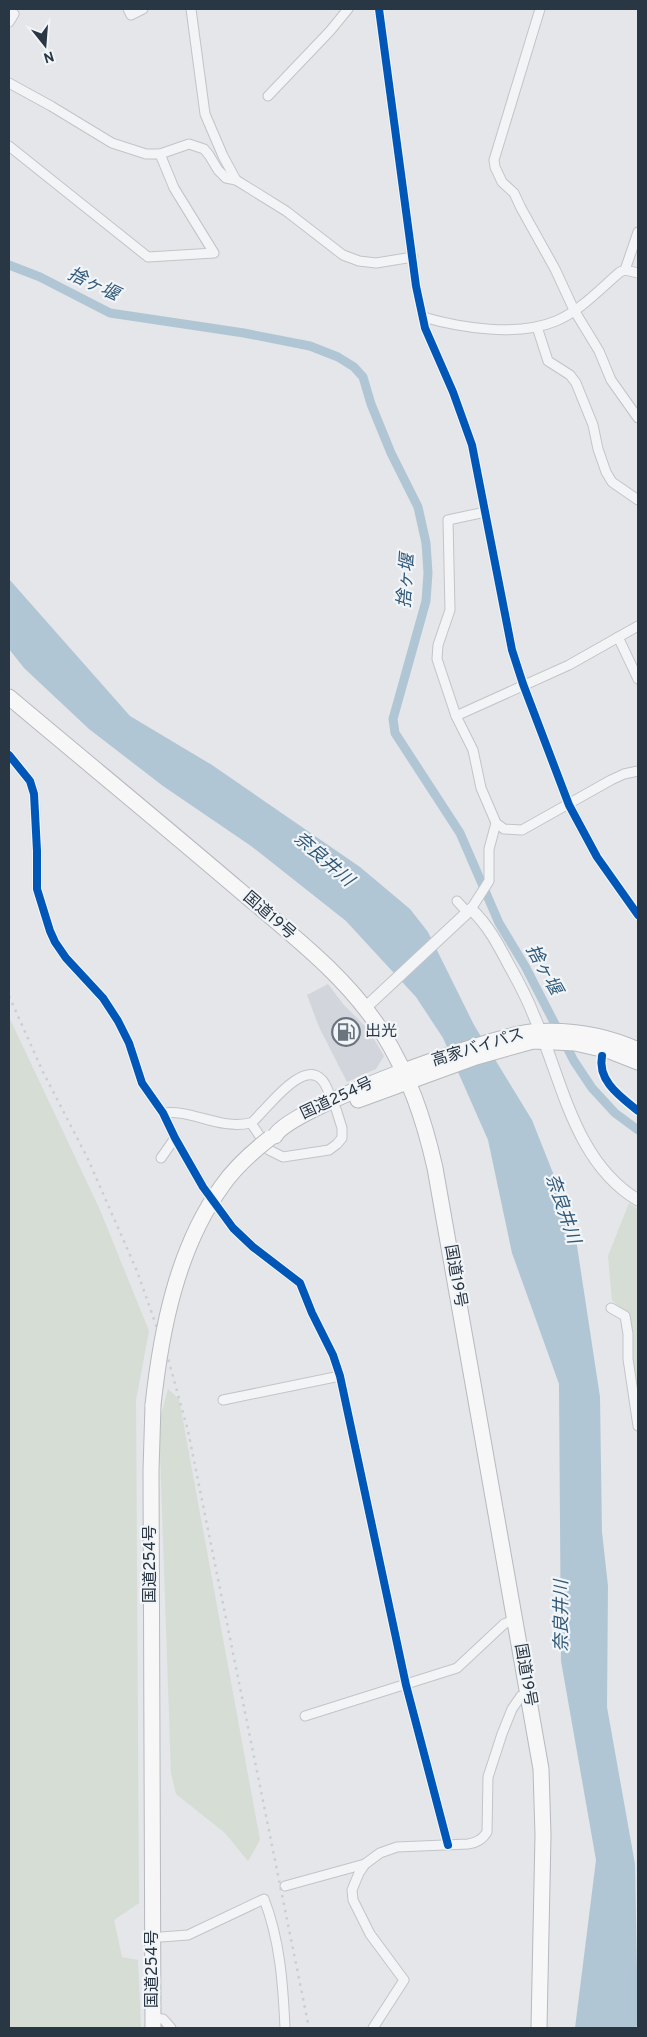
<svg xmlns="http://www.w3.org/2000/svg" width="647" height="2037" font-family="Overpass,'Noto Sans JP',sans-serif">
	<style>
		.built { fill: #d2d6dc }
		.green { fill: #d5ddd4 }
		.water { fill: #b1c6d5 }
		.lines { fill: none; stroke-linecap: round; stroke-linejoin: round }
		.canal { stroke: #b1c6d5; stroke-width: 9 }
		.minor-casing { stroke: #c2c4c7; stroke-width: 11 }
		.tertiary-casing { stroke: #c2c4c7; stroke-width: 13 }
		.trunk-casing { stroke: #b6b9be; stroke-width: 17 }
		.minor { stroke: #f3f4f6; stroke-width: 9 }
		.tertiary { stroke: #f3f4f6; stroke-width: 11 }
		.trunk { stroke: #f7f7f7; stroke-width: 15 }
		.rail { stroke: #ccced1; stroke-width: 2.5; stroke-dasharray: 2.5 5; stroke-linecap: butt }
		.trunk-bridge-casing { stroke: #b6b9be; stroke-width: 17; stroke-linecap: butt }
		.trunk-bridge { stroke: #f7f7f7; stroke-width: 15 }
		.cycleway-casing { stroke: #f2f5f8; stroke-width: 11 }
		.cycleway { stroke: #0057b8; stroke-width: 8 }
		.labels { text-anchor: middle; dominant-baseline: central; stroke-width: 4.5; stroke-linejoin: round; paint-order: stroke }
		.street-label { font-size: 16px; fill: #293644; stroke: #f2f5f8 }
		.poi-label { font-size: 16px; fill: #293644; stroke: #f2f5f8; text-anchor: start }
		.water-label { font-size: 18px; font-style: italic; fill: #31597a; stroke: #f2f5f8 }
	</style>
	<rect width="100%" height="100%" fill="#e4e6e9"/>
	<path class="built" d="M328,984l15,20 25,25 16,27 -8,13 -29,13 -28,-55 -12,-32z"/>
	<g class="green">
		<path d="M9,1017l91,193 49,121 -13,69 3,503 -25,17 8,37 16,3 3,68h-132z"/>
		<path d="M629,1203l9,6v199l-7,-41 2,-33 -2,-10 -6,-11 -13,-13 -4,-44z"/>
		<path d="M168,1389l11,10 81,441 -12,21 -23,-28 -49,-39 -5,-21 -12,-350z"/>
	</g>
	<path class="water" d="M9,579l121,137 82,49 148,102 50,42 18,23 46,93 58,95 42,106 26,171 2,135 6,54 -1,121 28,157 3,158 -2,6h-61l21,-168 -35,-199 -2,-277 -47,-131 -24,-113 -45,-102 -27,-41 -70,-76 -95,-75 -88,-60 -74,-57 -65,-61 -15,-19z"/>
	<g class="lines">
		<path class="canal" d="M9,265l31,12 70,36 134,20 66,13 28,11 16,10 9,10 8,27 20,49 27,54 8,36 2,30 -2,28 -33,118 2,14 65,100 39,90 26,43 49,95 18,27 23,25 23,17"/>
		<defs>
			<g id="minor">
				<path d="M128,9l3,6 12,-6"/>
				<path d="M191,9l14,105 18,42 13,24"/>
				<path d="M379,9l37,277 9,42 28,64 19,53 40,205 11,34 46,121 28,52 41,58"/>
				<path d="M540,9l-46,151 1,7 7,15 12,11 7,15 34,61 19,41 25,41 12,29 27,38"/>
				<path d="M9,10l5,4 -5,8"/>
				<path d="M9,83l42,23 61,37 34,11h14l29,-10 15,5 5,6 9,15 8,8 10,2 50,31 57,44 16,6 17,2 37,-6"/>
				<path d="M268,96l62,-65 18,-22"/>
				<path d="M9,146l139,111 66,-4 -40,-65 -14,-34"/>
				<path d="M625,270l13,-38"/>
				<path d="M423,317c38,11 95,20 133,4 24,-10 44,-32 64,-49l5,-2 13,3"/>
				<path d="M537,327l11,34 22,14 6,8 17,42 5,24 8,23 6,10 26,18"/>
				<path d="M485,512l-37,8 2,90 -12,35 -1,14 19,57 17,34 8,38 15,35 8,6 18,1 89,-50 13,-6 14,-3"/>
				<path d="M618,637l20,42"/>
				<path d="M456,716l113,-51 69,-39"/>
				<path d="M9,755l21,26 4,13 3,57v38l13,42 5,11 11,16 37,40 15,23 11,22 13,40 21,30 12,25 28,49 30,41 20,19 47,36 12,30 21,42 7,21 66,309 42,160"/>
				<path d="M457,901l10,11"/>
				<path d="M471,909l18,-28v-32l7,-26"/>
				<path d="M163,1113c29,-4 56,17 87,10 4,-1 8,-7 11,-10 12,-12 44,-53 61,-33 5,5 7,14 10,21"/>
				<path d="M251,1123l18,27 14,7 46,-7 8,-6 5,-6v-10l-6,-19"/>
				<path d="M161,1158l14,-20"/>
				<path d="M611,1308l14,8 3,18v25l10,67"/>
				<path d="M223,1400l117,-24"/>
				<path d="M305,1716l152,-48 47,-44 12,-5"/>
				<path d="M285,1886l80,-22"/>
				<path d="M161,1937l27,-2 76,-36c16,41 19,85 21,129"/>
				<path d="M153,2018l10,1 8,9"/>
				<path d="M373,2028l31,-48 -34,-46 -17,-34 -1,-10 7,-17 6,-9 15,-11 17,-6 71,-3c8,-1 15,-5 19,-12l1,-55 14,-43 10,-25 9,-13 8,-1"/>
			</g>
			<path id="tertiary" d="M365,1008l106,-99c17,16 27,35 38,56 9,16 18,33 25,51 28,63 40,146 104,184"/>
			<g id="trunk">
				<path d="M9,697c76,64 153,127 229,192 50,43 108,86 144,143 27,43 42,87 53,136l106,601 2,66 -4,193"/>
				<path d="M358,1100l118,-43 57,-16 42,2 35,8 28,11"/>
				<path d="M275,1136c14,-28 219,-101 256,-104 38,-3 72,2 107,18"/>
				<path d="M153,1405l-2,65 2,558"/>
			</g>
		</defs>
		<use href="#minor" class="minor-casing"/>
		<use href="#tertiary" class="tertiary-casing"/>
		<use href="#trunk" class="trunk-casing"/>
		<use href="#minor" class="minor"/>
		<use href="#tertiary" class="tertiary"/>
		<use href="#trunk" class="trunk"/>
		<path class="rail" d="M9,996l34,76 44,85 50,114 32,91 19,69 121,597"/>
		<defs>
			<path id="trunk-bridge" d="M153,1405c8,-74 24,-157 69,-219 13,-19 30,-34 48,-48"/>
		</defs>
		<use href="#trunk-bridge" class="trunk-bridge-casing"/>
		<use href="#trunk-bridge" class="trunk-bridge"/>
		<defs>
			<g id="cycleway">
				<path d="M379,9l37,277 9,42 28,64 19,53 40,205 11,34 46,121 28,52 41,58"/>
				<path d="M9,755l21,26 4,13 3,57v38l13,42 5,11 11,16 37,40 15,23 11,22 13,40 21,30 12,25 28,49 30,41 20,19 47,36 12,30 21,42 7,21 66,309 42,160"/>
				<path d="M602,1056c-5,25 19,41 36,55"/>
			</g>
		</defs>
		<use href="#cycleway" class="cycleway-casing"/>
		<use href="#cycleway" class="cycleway"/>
	</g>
	<defs>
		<symbol id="fuel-ring" viewBox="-11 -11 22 22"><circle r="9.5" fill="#f2f5f8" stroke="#6a747e" stroke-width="1.5"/><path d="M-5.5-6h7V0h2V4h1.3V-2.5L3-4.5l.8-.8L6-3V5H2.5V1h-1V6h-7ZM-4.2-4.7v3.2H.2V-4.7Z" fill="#6a747e"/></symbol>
	</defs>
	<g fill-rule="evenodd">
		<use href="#fuel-ring" x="330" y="1016" width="32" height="32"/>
	</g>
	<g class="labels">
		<g class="street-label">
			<text transform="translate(269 916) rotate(41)">国道19号</text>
			<text transform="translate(478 1048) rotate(-17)">高家バイパス</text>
			<text transform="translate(337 1099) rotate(-25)">国道254号</text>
			<text transform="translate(455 1276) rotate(80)">国道19号</text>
			<text transform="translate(151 1564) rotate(-90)">国道254号</text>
			<text transform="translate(525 1675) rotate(80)">国道19号</text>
			<text transform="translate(153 1969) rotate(-90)">国道254号</text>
		</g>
		<g class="poi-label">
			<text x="365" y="1032">出光</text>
		</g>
		<g class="water-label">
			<text transform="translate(93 285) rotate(25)">捨ヶ堰</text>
			<text transform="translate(407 581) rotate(-86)">捨ヶ堰</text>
			<text transform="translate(323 860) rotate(41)">奈良井川</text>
			<text transform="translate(543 970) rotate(61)">捨ヶ堰</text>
			<text transform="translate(562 1209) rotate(71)">奈良井川</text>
			<text transform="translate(562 1616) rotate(-90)">奈良井川</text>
		</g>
	</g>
	<rect width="647" height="2037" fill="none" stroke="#293644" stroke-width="20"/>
	<g transform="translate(45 45) rotate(163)" stroke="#f2f5f8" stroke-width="4" paint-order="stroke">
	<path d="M0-4L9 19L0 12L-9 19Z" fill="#293644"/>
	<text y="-8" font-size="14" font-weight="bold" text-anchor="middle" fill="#293644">N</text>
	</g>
</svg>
